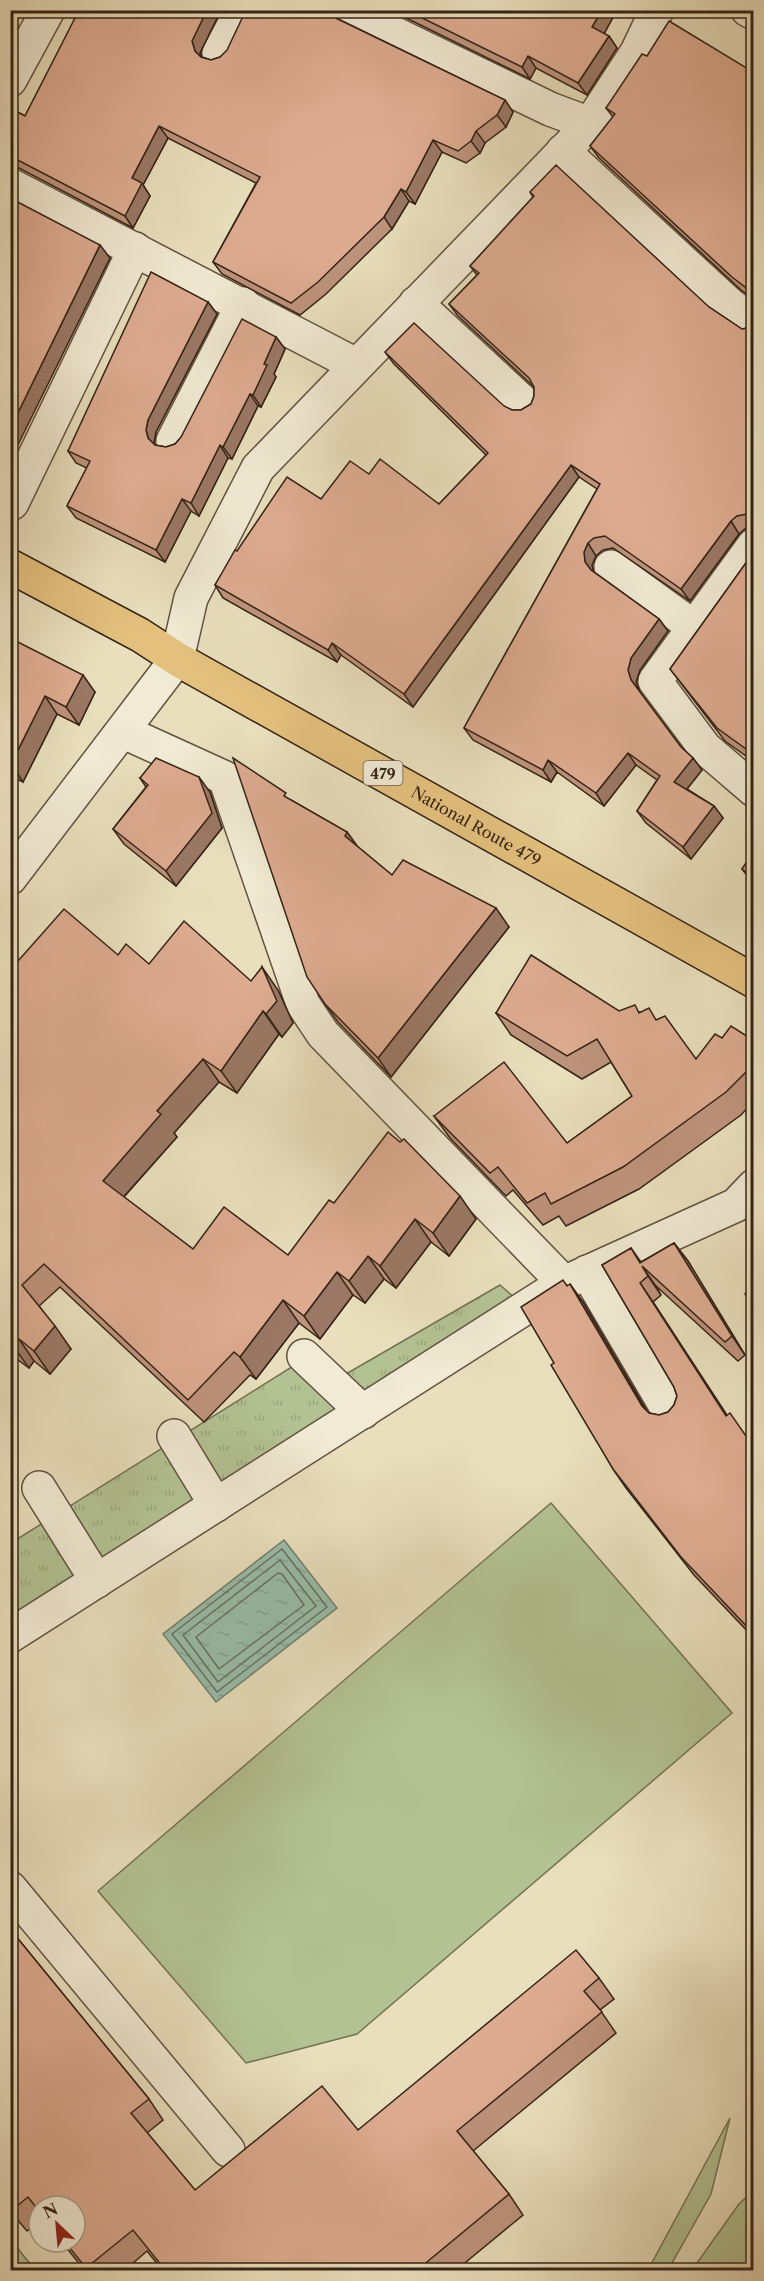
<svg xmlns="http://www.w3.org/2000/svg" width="764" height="2281" font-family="'Libre Caslon Text',serif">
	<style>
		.grass { fill: #b3c293; stroke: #747254; stroke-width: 1.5 }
		.park { fill: url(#park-tufts); stroke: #747254; stroke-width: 1.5 }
		.water { fill: url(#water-ripples); stroke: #717f6f; stroke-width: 1.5 }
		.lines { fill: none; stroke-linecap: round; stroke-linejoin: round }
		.shore { stroke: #677060; stroke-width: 1.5 }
		.minor-casing { stroke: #625240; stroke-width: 36 }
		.highway-casing { stroke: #352316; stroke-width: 36 }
		.minor { stroke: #f1ead4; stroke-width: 33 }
		.highway { stroke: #e4c07e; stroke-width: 33 }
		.wall { fill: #be937c; stroke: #352316; stroke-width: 1.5 }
		.shaded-wall { fill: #9b7865; stroke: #352316; stroke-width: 1.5 }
		.building { fill: #ddab90; stroke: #352316; stroke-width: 1.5 }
		.labels { text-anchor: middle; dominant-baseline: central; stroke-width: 4.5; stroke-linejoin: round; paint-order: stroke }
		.shield { fill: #f1ead4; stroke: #6d5f4f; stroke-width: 1.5 }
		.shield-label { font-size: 15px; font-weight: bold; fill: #352316 }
		.street-label { font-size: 16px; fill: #352316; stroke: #f1ead4 }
	</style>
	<defs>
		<pattern id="park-tufts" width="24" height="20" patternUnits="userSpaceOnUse" patternTransform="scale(1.5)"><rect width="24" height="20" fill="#b3c293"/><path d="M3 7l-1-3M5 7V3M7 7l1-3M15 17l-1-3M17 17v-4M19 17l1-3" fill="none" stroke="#9ba67e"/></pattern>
		<pattern id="water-ripples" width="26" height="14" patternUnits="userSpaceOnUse" patternTransform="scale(1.5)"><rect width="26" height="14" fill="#99bdaa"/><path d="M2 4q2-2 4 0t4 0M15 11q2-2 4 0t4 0" fill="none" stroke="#84a292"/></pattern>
	</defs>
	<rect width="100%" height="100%" fill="#e9dfbd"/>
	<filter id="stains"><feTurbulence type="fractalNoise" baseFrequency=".00333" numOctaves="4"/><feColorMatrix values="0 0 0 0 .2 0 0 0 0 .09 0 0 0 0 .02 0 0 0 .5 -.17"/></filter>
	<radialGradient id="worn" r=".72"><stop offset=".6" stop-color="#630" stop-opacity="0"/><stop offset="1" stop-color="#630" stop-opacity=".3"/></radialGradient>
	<g class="grass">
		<path d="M551,1503l181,210 -375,321 -111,29 -148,-172z"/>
		<path d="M730,2118l-19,76 -43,76h-20z"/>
		<path d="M753,2191l-1,79h-60l47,-66z"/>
	</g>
	<g class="park">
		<path d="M500,1285l16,14 -505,321v-77l306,-192 29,23z"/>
		<path d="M11,2240l24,30h-24z"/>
	</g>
	<path class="water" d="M284,1540l53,68 -121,94 -53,-68z"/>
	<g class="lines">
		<g class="shore">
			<path d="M282,1549l45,58 -110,85 -45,-58z"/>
			<path d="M280,1560l36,46 -98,76 -35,-47z"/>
			<path d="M278,1573l4,1 22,31 -85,64 -23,-32z"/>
		</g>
		<defs>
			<g id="minor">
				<path d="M346,10l204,99 40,15"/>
				<path d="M748,10l6,3"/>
				<path d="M219,53l23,-43"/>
				<path d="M10,80l38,-70"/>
				<path d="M563,151l166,153 25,19"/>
				<path d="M10,185l346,180"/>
				<path d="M416,303l109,101"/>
				<path d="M173,441l70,-137"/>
				<path d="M12,503l123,-254"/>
				<path d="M754,545l-99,136 50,67 49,42"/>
				<path d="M611,567l83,60"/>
				<path d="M124,732l101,46 78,226 20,30 241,249"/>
				<path d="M10,878l167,-219 14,-61 67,-130 332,-344 47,-72 20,-42"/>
				<path d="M587,1272l84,143"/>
				<path d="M304,1356l59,56"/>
				<path d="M174,1436l42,69"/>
				<path d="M39,1488l58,93"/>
				<path d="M10,1636l554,-353 172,-78 18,-19"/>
				<path d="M10,1888l218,262"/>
			</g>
			<g id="highway">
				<path id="s1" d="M10,566l130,69 37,24 577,322"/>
			</g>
		</defs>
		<use href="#minor" class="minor-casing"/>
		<use href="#highway" class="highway-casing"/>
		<use href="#minor" class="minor"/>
		<use href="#highway" class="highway"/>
	</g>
	<g class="wall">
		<path d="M69,10h152l-21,43 2,4 9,3 9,-3 107,-45 1,2 177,86 8,12 -7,15 -21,16 -5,10 -14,10 -24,-11 -27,52 -6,-3 -17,28 -66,65 -26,21 -78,-41 -9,-12 43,-79 -88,-45 -25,47 7,11 -17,32 -114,-60 -9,-1v-59l15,8 50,-97z"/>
		<path d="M390,10h227l-13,24 5,2 8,12 -30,47 -51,-27 -6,11z"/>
		<path d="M647,56l101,13 5,-10v240l-12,-9 -142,-132 -9,-12 23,-29 -7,-9z"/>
		<path d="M530,192l179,115 33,22 11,-2v200l-7,1 -7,6 -49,67 -77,-53 -10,2 -7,6 -4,9 1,6 66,48 9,12 -28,39 -4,12 3,9 42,56 12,11 9,12 -15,19 27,17 9,12 -32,41 -45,-36 -9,-12 20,-31 -21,-15 -32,41 -47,-34 -6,10 -78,-42 -9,-12 133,-239 -18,-12 -166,230 -72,-52 -4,7 -114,-64 -8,-13 22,-34 84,-52 48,-25 70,30 47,-49 -92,-91 -9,-12 127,58h9l10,-6 3,-8v-9l-76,-71 -9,-12 28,-29 -7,-9 63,-69z"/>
		<path d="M208,302l9,12 -61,118 -2,11 1,2 11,2 9,-3 101,-107 9,12 -11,25 2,3 -15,30 -3,-1 -26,53 -4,-1 -29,58 -8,-5 -26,51 -89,-44 -9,-12 20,-38 -11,-5 -8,-12z"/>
		<path d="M753,553v208l-28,-20 -55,-72z"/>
		<path d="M10,638l85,54 -16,33 -22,-11 -34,68 -13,-6z"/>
		<path d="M140,778l70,14 12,36 -46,58 -52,-42 -11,-15 33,-42z"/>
		<path d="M291,800l56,32 10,14 35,29 117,52 -118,150 -53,-55 -13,-18z"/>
		<path d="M753,853v30l-2,-2 -9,-12z"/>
		<path d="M118,955l31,9 102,17 27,9 15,33 -11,14 -3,-3 -42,59 -18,-11 -45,51 3,4 -53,60 69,52 95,6 46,-52 142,16 -27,37 -18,-14 -35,46 -12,-9 -19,24 -12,-8 -33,44 -21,-16 -43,56 -6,-4 -46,47 -144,-135 -21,19 32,43 -21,25 -16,-13 -5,7 -19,-14v-384z"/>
		<path d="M619,1011l22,1 16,8 39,39 26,-21 31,2v62l-12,13 -102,74 -73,37 -7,-10 -16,9 -30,-35 -7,6 -56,-58 -16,-22 133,27 65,-47 -21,-34 -29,17 -71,-44 -15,-22z"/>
		<path d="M674,1243l14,18 57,94 -7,6 -83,-76 6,10 -8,7 74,114 26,30v191l-59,-62 -68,-87 -13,-19 -59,-106 13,-78 16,17 64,109 2,2 10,2 9,-3 6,-7 3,-9 -3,-9 -72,-122 29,-17 10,14z"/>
		<path d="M10,1929l139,170 14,21 -16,13 48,57 163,-60 241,-152 15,21 -14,11 16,23 -143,118 36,43 14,21 -68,56h-292l-16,-20 -23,20h-39l-23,-29h13l-36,-36v15l-12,10 -17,-20z"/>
	</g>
	<g class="shaded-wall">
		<path d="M207,10h14l-21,43 3,10 -8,-12 -3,-10z"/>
		<path d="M602,10h15l-16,29 -9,-12z"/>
		<path d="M609,36l8,12 -30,47 -9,-12z"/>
		<path d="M528,56l8,12 -6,11 -8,-12z"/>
		<path d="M505,100l8,12 -7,15 -9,-12z"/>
		<path d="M159,126l9,12 -25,47 7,11 -17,32 -8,-12 7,-38z"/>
		<path d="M476,131l9,12 -5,10 -9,-12z"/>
		<path d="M433,140l9,12 -27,52 -9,-12z"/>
		<path d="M401,189l8,12 -17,28 -8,-12z"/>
		<path d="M100,245l10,13 -100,203v-32z"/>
		<path d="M208,302l9,12 -61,118 -2,11 3,8 -9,-13 -2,-8 2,-10z"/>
		<path d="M276,337l9,12 -11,25 2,3 -15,30 -8,-12 11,-31z"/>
		<path d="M250,394l8,12 -26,53 -9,-12z"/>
		<path d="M220,445l8,13 -29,58 -8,-13z"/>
		<path d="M571,465l8,12 -166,230 -9,-13z"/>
		<path d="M182,499l9,12 -26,51 -9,-12z"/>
		<path d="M731,521l8,13 -49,67 -9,-12z"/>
		<path d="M588,543l8,13 -4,9 2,9 -9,-12 -1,-10z"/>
		<path d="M659,619l9,12 -28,39 -4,12 4,10 -9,-12 -3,-10 3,-12z"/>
		<path d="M332,643l9,12 -4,7 -9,-12z"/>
		<path d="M83,675l12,17 -16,33 -13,-18z"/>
		<path d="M45,696l12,18 -34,68 -12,-18z"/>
		<path d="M628,753l8,12 -32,41 -8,-13z"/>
		<path d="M693,758l9,12 -19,24 -9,-12z"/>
		<path d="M548,760l9,12 -6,10 -8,-12z"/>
		<path d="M199,777l11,15 12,36 -46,58 -10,-15z"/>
		<path d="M714,806l9,12 -32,41 -8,-12z"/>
		<path d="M347,832l13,18 -15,-14z"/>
		<path d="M496,908l13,19 -118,150 -13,-19z"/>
		<path d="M262,967l16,23 15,33 -11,14 -16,-23z"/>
		<path d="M263,1011l16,23 -42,59 -16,-22z"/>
		<path d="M203,1059l16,23 -45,51 3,4 -59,66 -15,-22 54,-70z"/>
		<path d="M753,1059v19l-5,-8z"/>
		<path d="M460,1196l16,23 -27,37 -16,-23z"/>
		<path d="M415,1219l16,23 -35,46 -16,-22z"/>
		<path d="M674,1243l14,18 57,94 -13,-19z"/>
		<path d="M368,1256l16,23 -19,24 -16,-22z"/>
		<path d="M642,1266l13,19 6,10 -13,-19z"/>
		<path d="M337,1272l16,23 -33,44 -16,-23z"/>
		<path d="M640,1283l13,19 87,133 -14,-19z"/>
		<path d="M570,1284l13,18 72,123 -13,-19z"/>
		<path d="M283,1300l16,23 -43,56 -16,-22z"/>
		<path d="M55,1326l16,23 -21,25 -16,-23z"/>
		<path d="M19,1339l15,22 -5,7 -16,-22z"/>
	</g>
	<g class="building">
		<path d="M74,10h133l-15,31 3,10 6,6 10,3 9,-3 7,-7 19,-40h78l5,5 176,85 -8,15 -21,16 -5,10 -13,10 -25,-11 -27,52 -5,-3 -17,28 -66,65 -27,21 -78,-41 47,-85 -101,-51 -27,52 10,5 -17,33 -115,-60v-48l15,8 53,-104z"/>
		<path d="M406,10h196l-10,17 17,9 -31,47 -50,-27 -6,11z"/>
		<path d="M669,21l79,48 5,-10v234l-21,-16 -142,-131 25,-32 -9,-6 36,-54 5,2z"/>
		<path d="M556,165l153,142 33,22 11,-2v189l-6,-2 -10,2 -6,5 -50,68 -76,-53 -11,2 -6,5 -4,9 1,10 6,8 68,49 -28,39 -3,12 3,10 50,67 12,11 -19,24 40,24 -31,41 -46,-36 23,-35 -32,-23 -32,40 -48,-33 -5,10 -79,-42 136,-244 -29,-19 -167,229 -72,-51 -4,7 -113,-65 20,-35 2,1 50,-74 34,22 29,-38 19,13 11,-15 59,45 49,-51 -103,-101 29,-29 90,83 8,4h9l10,-6 3,-8v-9l-5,-9 -80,-74 30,-31 -9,-7 64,-70 -4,-4z"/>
		<path d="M10,198l90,47 -90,184z"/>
		<path d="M151,272l57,30 -60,118 -2,10 2,8 7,7 11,2 9,-3 6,-7 61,-118 34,18 -12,27 3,1 -14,30 -3,-1 -27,53 -3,-2 -29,58 -9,-4 -26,51 -89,-44 23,-45 -22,-10z"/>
		<path d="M753,553v201l-36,-26 -47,-59z"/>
		<path d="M10,638l73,37 -17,32 -21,-11 -34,68h-1z"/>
		<path d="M156,758l43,19 13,36 -46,58 -53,-42 35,-44 -8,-7z"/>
		<path d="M233,758l53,35 -2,3 63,36 -2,4 47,39 11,-15 93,48 -118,150 -53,-54 -18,-27z"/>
		<path d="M753,853v24l-11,-8z"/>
		<path d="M64,909l54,46 8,-11 23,20 35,-43 67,60 11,-14 15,34 -11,13 -3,-3 -42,60 -18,-12 -46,52 4,3 -58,67 90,68 31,-42 64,48 41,-55 5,3 54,-71 12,10 4,-3 56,57 -27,37 -18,-14 -35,47 -12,-10 -19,25 -12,-9 -33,44 -21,-16 -43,57 -6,-5 -46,48 -144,-136 -22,21 33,41 -21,25 -15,-12 -6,7 -3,-3v-373z"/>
		<path d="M531,955l88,56 16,-6 4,8 10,-5 7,12 9,-4 31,43 19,-25 7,4 9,-12 22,14v19l-5,11 -22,22 -103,75 -72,37 -6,-11 -18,10 -29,-36 -8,6 -56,-57 70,-54 63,81 65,-47 -35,-57 -30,17 -71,-43z"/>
		<path d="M674,1243l58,93 -7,6 -83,-76 6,10 -8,7 86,133 4,-3 23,33v187l-72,-76 -68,-88 -62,-104 3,-2 -33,-56 42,-27 4,6 3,-2 72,122 7,7 10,2 9,-3 6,-7 3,-9 -3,-9 -72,-122 29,-17 9,15z"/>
		<path d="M753,1284v19l-8,-9z"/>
		<path d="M10,1929l139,170 -18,14 64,77 127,-104 36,44 218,-180 23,28 -15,13 18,21 -145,119 52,63 -93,77h-250l-33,-41 -47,38 -21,-26h10v-36h-36v5l-11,-14 -16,13 -2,-2z"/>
	</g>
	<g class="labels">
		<rect class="shield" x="363.5" y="761" width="39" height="24" rx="4.5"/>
		<g class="shield-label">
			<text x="383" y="773">479</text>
		</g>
		<g class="street-label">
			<text stroke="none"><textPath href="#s1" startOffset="534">National Route 479</textPath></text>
		</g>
	</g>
	<rect width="764" height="2281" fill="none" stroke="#e9dfbd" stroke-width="36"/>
	<rect x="12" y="12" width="740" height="2257" fill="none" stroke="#352316" stroke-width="3"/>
	<rect x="18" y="18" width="728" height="2245" fill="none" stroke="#352316" stroke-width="1.5"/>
	<g transform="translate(57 2224) rotate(334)"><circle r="28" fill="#f1ead4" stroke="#a69a88" stroke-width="1.5"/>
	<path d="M0-4.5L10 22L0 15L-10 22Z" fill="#8f2418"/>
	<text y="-9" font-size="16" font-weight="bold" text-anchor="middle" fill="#352316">N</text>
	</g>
	<rect width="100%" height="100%" filter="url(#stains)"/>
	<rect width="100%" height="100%" fill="url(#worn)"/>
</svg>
